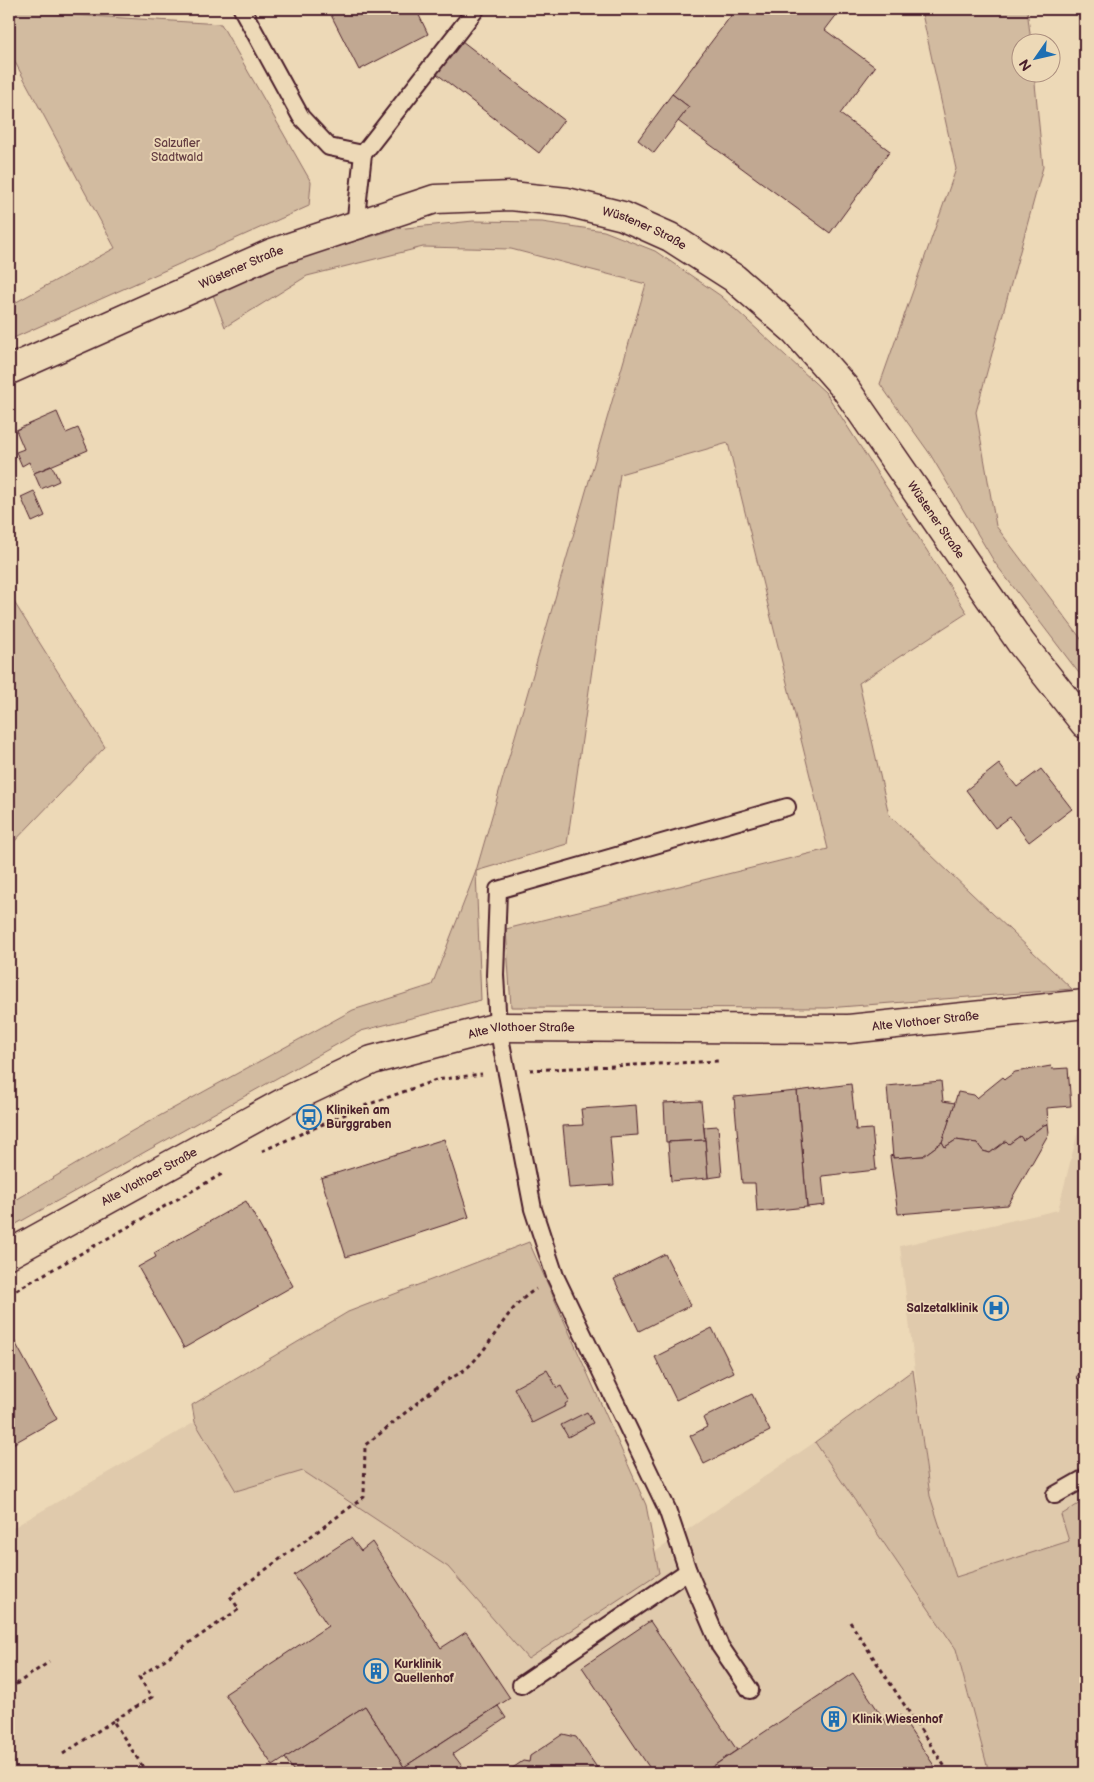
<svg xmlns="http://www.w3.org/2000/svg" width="1094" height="1782" font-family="'Balsamiq Sans',sans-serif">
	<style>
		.built { fill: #e0caac }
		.green { fill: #d2bba0; stroke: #8e6d66 }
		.building { fill: #c1a892; stroke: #4a1f2b }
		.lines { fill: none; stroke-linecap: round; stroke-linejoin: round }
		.lane-casing { stroke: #4a1f2b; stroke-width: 20 }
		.street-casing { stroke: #4a1f2b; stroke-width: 31 }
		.secondary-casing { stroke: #4a1f2b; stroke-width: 31 }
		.path { stroke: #4a1f2b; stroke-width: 3; stroke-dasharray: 4 4; stroke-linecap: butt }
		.lane { stroke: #edd9b7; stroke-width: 16 }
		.street { stroke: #edd9b7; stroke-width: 28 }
		.secondary { stroke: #edd9b7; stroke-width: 28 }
		.labels { text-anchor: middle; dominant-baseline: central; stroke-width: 4; stroke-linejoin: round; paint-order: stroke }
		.park-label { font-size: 12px; fill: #653e42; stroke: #edd9b7 }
		.street-label { font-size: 12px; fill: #4a1f2b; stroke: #edd9b7 }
		.poi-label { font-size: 12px; font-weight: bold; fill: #4a1f2b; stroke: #edd9b7; text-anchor: start }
	</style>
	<rect width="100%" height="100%" fill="#edd9b7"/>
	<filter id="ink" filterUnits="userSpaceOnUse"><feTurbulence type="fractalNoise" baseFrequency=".02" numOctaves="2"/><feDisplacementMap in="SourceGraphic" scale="10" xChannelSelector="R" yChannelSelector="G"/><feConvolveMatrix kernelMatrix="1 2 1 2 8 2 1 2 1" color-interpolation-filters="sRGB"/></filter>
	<g filter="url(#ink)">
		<g class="built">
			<path d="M1085,1104v396l-24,15 8,26 -113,36 -26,-81 -30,-250 158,-36z"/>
			<path d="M195,1422l41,69 67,-20 145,96 80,91 130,-85 -3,-21 160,-110 141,207 33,124h-980v-243z"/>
		</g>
		<g class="green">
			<path d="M9,9h30l3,4 179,11 90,158 -2,24 -300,134v-34l106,-58 -106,-197z"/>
			<path d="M921,9h106l4,33h-9v30l12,1 9,94 -67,245 20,114 89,118v37l-90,-118 -65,-109 -50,-70 76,-215z"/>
			<path d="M473,221l69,1 62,9 51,20 66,45 105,97 141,220 -108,70 30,132 183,174 -245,19 -316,-1 -5,-78 322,-80 -100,-406 -108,31 -53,370 -91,27 5,129 -120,31 -352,197v-24l123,-73 221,-121 79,-25 44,-114 170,-587 -135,-35 -88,-2 -116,29 -82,51 -13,-35 81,-32 103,-31z"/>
			<path d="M9,594l96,153 -96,100z"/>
			<path d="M529,1242l117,263 13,68 -131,86 -80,-92 -145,-96 -67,20 -41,-69 -3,-17 156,-93z"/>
			<path d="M913,1370l17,126 26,81 113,-36 -8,-26 24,-15v273h-96l-33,-124 -141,-207z"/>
		</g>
		<g class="building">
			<path d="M328,9h88l12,25 -69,36z"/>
			<path d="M736,9h105l-16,21 50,37 -35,47 50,37 -60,82 -152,-112 11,-14 -17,-13z"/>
			<path d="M462,41l102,79 -25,33 -102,-79z"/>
			<path d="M672,94l17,13 -35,46 -16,-13z"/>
			<path d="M57,412l9,21 12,-5 10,22 -54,23 -5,-11 -7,4 -6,-14 8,-3 -8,-19z"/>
			<path d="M52,466l7,15 -18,8 -7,-16z"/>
			<path d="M34,491l11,25 -13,6 -11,-25z"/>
			<path d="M999,764l18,23 24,-18 31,40 -43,33 -19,-25 -15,11 -29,-38z"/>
			<path d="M1051,1066l1,3 16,-1 3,38 -24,2 1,16 -4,1 -21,15 -3,-4 -11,8 -3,-3 -16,12 -7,-2 -6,-8 -21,-3 -11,7 -3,-5 16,-50 16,3 3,3 26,-21 2,2 10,-7z"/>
			<path d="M941,1081l2,20 12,2 -13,39 -19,14 -30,2 -6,-72z"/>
			<path d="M851,1084l5,46 16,-1 4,41 -54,6 3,29 -18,2 -10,-116z"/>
			<path d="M797,1091l10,116 -50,5 -2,-29h-13l-8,-86z"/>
			<path d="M701,1101l4,39 -39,2 -2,-39z"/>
			<path d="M636,1105l2,30 -28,2 4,48 -45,3 -6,-62 20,-1 -2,-16z"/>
			<path d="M1048,1124l1,9 -41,72 -110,9 -8,-58 3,-1v3l30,-2 19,-14 3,5 11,-7 21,3 6,8 7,2 16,-12 3,3 11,-8 3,4 21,-15z"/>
			<path d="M718,1126l4,50 -14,2 -4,-51z"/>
			<path d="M444,1139l25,78 -123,40 -25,-79z"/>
			<path d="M705,1140l3,38 -37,3 -3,-39z"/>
			<path d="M246,1201l47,85 -109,62 -46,-81 18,-10 -2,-4z"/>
			<path d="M665,1254l26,51 -52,26 -25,-52z"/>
			<path d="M712,1328l22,44 -58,28 -21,-43z"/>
			<path d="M10,1333l47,86 -48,27v-112z"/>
			<path d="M1085,1367v19l-9,-9z"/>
			<path d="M547,1370l10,18 4,-2 8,15 -4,3 1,2 -34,17 -18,-35z"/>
			<path d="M752,1394l18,37 -66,33 -14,-28 17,-9 -4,-9z"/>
			<path d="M587,1412l6,11 -25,14 -7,-12z"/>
			<path d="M351,1538l10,13 11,-9 69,106 25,-16 44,66 -106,69 -39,-61 -92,60 -48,-72 103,-68 -34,-51z"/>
			<path d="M650,1621l87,129 -34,23h-50l-71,-106z"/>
			<path d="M853,1673l34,51 13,-9 39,58h-236z"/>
			<path d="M365,1706l39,61 94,-61 8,12 -53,36 14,19h-172l-10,-15z"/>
			<path d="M563,1734l13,3 22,32 -1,4h-92l18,-12 6,1 1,-6z"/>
		</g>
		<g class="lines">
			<defs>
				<g id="lane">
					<path d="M242,9l59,108 28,30 34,7"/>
					<path d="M355,226l8,-72 113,-145"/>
					<path d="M1055,1495l30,-17"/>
					<path d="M521,1685l167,-114"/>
					<path d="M750,1690l-30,-44 -32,-75 -21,-62 -112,-233 -22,-67 -35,-182 -3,-52 3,-85 289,-83"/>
				</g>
				<g id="street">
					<path id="s1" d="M9,1254l279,-154 84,-40 126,-33 351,2 236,-25"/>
				</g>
				<g id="secondary">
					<path id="s2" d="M9,370l263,-117 163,-54 76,-3 56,6 56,14 47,21 64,41 61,53 50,57 176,255 64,81"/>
				</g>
			</defs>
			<use href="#lane" class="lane-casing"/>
			<use href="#street" class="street-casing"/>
			<use href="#secondary" class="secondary-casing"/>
			<g class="path">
				<path d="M530,1070l189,-9"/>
				<path d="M262,1151l102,-45 72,-26 46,-6"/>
				<path d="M9,1294l213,-120"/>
				<path d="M850,1622l99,151"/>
				<path d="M9,1689l40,-27"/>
				<path d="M63,1754l50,-33"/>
				<path d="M147,1773l-34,-52 39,-24 -13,-20 100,-68 -9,-13 134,-99 1,-52c26,-19 49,-41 75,-60 9,-7 21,-11 29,-19 26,-24 36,-58 67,-77"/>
			</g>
			<use href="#lane" class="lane"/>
			<use href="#street" class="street"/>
			<use href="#secondary" class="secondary"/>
		</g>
	</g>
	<defs>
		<symbol id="bus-ring" viewBox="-11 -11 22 22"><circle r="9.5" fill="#edd9b7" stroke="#1f6fb2" stroke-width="1.5"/><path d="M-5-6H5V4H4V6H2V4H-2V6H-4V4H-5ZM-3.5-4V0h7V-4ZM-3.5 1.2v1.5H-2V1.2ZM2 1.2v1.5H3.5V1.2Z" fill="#1f6fb2"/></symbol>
		<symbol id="hospital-ring" viewBox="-11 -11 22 22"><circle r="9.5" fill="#edd9b7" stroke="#1f6fb2" stroke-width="1.5"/><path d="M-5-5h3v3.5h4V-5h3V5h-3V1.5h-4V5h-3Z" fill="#1f6fb2"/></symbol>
		<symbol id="building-ring" viewBox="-11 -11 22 22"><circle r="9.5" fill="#edd9b7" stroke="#1f6fb2" stroke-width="1.5"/><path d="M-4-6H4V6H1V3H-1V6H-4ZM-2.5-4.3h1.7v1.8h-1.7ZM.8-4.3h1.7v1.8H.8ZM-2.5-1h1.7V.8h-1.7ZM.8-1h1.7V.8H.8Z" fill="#1f6fb2"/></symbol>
	</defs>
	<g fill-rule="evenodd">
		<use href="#bus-ring" x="295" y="1103" width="28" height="28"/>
		<use href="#hospital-ring" x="982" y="1294" width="28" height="28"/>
		<use href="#building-ring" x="362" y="1657" width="28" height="28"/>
		<use href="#building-ring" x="820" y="1705" width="28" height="28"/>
	</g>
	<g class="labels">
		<g class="park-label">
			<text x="177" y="143">Salzufler<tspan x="177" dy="14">Stadtwald</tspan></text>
		</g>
		<g class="street-label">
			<text stroke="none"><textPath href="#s2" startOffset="674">Wüstener Straße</textPath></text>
			<text stroke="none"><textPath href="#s2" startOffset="254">Wüstener Straße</textPath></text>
			<text stroke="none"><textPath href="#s2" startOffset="1094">Wüstener Straße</textPath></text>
			<text stroke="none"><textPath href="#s1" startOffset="970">Alte Vlothoer Straße</textPath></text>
			<text stroke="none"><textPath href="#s1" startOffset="565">Alte Vlothoer Straße</textPath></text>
			<text stroke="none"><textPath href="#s1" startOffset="160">Alte Vlothoer Straße</textPath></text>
		</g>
		<g class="poi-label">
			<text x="326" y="1110">Kliniken am<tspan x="326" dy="14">Burggraben</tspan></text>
			<text x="978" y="1308" text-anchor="end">Salzetalklinik</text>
			<text x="394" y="1664">Kurklinik<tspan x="394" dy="14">Quellenhof</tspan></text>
			<text x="852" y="1719">Klinik Wiesenhof</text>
		</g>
	</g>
	<rect width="1094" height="1782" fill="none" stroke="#edd9b7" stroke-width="30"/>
	<rect x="15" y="15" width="1064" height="1752" fill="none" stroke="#4a1f2b" stroke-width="2" filter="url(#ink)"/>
	<g transform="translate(1036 58) rotate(236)"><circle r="24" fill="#edd9b7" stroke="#ac8f7f"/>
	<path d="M0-4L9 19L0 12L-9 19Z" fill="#1f6fb2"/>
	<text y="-8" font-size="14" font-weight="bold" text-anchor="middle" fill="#4a1f2b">N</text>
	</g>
</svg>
